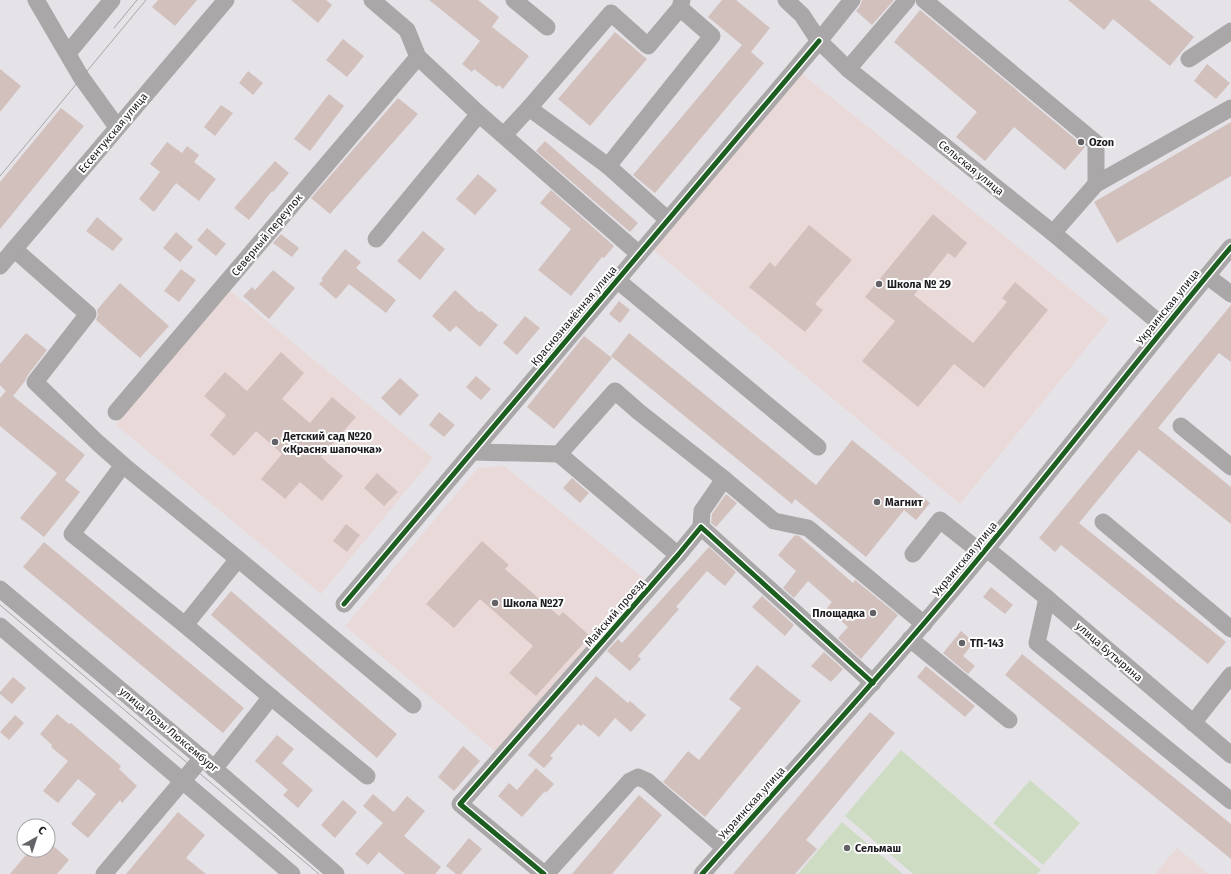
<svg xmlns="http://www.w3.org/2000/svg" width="1231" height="874" font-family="'Fira Sans',sans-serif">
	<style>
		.education { fill: #e9dad9 }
		.green { fill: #cedcc4 }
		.building { fill: #d2c0bd }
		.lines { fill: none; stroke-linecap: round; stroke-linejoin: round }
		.minor { stroke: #a9a7a7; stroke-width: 17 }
		.tram { stroke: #a7a6a7; stroke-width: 1 }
		.cycleway-casing { stroke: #fff; stroke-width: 8 }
		.cycleway { stroke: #1b5e20; stroke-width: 5 }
		.poi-dot { fill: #646266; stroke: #fff; stroke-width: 1.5 }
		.labels { text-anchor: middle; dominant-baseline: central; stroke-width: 4; stroke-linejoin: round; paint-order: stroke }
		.street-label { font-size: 11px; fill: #1e1c20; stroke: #fff }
		.poi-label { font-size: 11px; font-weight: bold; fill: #1e1c20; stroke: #fff; text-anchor: start }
	</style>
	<rect width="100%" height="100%" fill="#e5e3e8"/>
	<g class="education">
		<path d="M801,73l308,247 -149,184 -309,-256z"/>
		<path d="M228,289l205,169 -112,136 -205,-169z"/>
		<path d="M504,466l142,114 -146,175 -155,-129 133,-158z"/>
		<path d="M1177,848l31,26h-53z"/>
	</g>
	<g class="green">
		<path d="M901,750l140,120 -4,4h-124l-68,-58z"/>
		<path d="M1030,780l50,43 -37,42 -50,-42z"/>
		<path d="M842,822l61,52h-105z"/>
	</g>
	<g class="building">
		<path d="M158,0h39l-22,26 -23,-19z"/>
		<path d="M291,0h35l6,5 -14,18z"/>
		<path d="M429,0h49l21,17 -7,10 37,29 -26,33 -4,-4 -2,2 -23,-18 -2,3 -10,-8 18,-23z"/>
		<path d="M722,0h14l34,28 -19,24 13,11 -109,130 -22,-18 109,-130 -34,-28z"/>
		<path d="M862,0h32l-22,25 -16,-14 4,-5z"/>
		<path d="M1068,0h81l45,37 -24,29 -57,-47 -9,11z"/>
		<path d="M920,10l165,137 -20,23 -51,-43 -29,34 -29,-24 21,-25 -83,-70z"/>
		<path d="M615,32l32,27 -57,67 -32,-27z"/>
		<path d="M343,39l21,17 -17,21 -21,-17z"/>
		<path d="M1207,64l23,19 -14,16 -22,-18z"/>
		<path d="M0,69l21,17 -21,26z"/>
		<path d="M248,71l15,12 -10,12 -14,-12z"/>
		<path d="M329,94l15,12 -34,45 -16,-12z"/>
		<path d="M398,98l20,16 -88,100 -19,-16z"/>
		<path d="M221,105l12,8 -18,23 -11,-9z"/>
		<path d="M61,108l23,18 -84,103v-47z"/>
		<path d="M1231,122v54l-114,67 -23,-41z"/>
		<path d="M545,141l93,82 -8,9 -94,-81z"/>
		<path d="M167,142l15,11 5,-7 12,9 -5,7 22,17 -17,22 -23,-18 -22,29 -15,-13 21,-27 -10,-8z"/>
		<path d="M275,161l14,12 -16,19 -1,-1 -23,29 -15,-12z"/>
		<path d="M478,174l19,16 -22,25 -19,-16z"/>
		<path d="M551,190l63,56 -10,12 -2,-1 -31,39 -33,-26 33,-41 -31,-26z"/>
		<path d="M933,214l34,29 -12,15 -7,-5 -34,42 59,48 34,-41 -5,-4 13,-16 33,28 -64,78 -30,-24 -36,43 -56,-46 33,-40 -30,-24z"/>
		<path d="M97,217l26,22 -10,12 -27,-20z"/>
		<path d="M809,225l43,35 -37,44 8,6 -18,22 -56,-45 21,-25 5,5z"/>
		<path d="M207,228l19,16 -10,12 -19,-16z"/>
		<path d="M423,231l22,18 -25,31 -23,-19z"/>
		<path d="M176,232l17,15 -13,15 -17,-14z"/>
		<path d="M281,234l18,14 -7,9 -19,-14z"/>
		<path d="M345,249l16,13 -5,6 40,32 -10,13 -37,-29 -13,15 -17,-15 4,-4 -2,-1z"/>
		<path d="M181,269l15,11 -17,22 -15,-11z"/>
		<path d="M273,270l22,18 -26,31 -26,-23 9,-9 3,3z"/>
		<path d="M120,283l49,43 -29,32 -44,-38 2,-5 -1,-5z"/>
		<path d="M455,290l24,22 2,-1 17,14 -18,22 -24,-21 -6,6 -18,-16z"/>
		<path d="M619,301l11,9 -10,13 -11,-9z"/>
		<path d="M1231,305v57l-12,-9 -61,75 73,59v37l-92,-74 -60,73 147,119 -18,22 -147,-119 -6,7 -16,-14z"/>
		<path d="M525,316l15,12 -23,27 -14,-12z"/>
		<path d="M26,333l21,17 -20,26 -2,5 -12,15 72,59 -20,25 15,12 -36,45 -24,-19 37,-45 -57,-47v-28l6,-7 -6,-6v-21z"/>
		<path d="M629,333l187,152 36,-45 78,63 -14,17 -12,-10 -38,47 -71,-58 -3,5 -181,-148z"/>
		<path d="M584,336l28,22 -58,71 -27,-22z"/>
		<path d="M281,352l23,21 -22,26 28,24 22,-26 24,20 -35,40 22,19 -21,25 -22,-19 -15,17 -24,-20 21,-25 -26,-23 -22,25 -24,-21 16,-20 -22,-19 21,-24 22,19z"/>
		<path d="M476,376l15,13 -10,11 -15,-13z"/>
		<path d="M400,378l19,17 -19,21 -19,-18z"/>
		<path d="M439,412l16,13 -11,12 -15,-12z"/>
		<path d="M377,473l21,19 -14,14 -20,-18z"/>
		<path d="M572,478l17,15 -9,10 -17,-15z"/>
		<path d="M726,494l11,9 -21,24 -5,-4 1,-9z"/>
		<path d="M346,524l14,11 -13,17 -14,-11z"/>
		<path d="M795,535l4,1 54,47 2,-3 43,35 -37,44 -23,-21 10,-11 -21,-19 5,-6 -24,-21 -14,17 -11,-10 13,-17 -18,-16z"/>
		<path d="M482,541l27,24 -4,4 54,47 4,-4 27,24 -54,60 -27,-23 24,-27 -53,-47 -26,29 -28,-24z"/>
		<path d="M44,542l200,166 -21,25 -200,-166z"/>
		<path d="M709,547l27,25 -11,14 -18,-15 -31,36 3,2 -41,47 3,3 -11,12 -23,-20 11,-12 4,4z"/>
		<path d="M991,587l22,18 -8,9 -22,-17z"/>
		<path d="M231,591l166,143 -20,24 -166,-143z"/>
		<path d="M762,596l32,29 -9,11 -33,-29z"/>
		<path d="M961,631l13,11 -11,14 12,10 -7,8 -25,-21z"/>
		<path d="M824,652l19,17 -12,13 -20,-16z"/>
		<path d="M1022,654l209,170v35l-226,-184z"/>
		<path d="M757,665l44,36 -96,116 -42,-35 25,-31 11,9 42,-52 -12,-9z"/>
		<path d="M926,666l49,40 -10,11 -48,-40z"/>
		<path d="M596,676l32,27 2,-2 16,14 -15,17 -16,-14 -16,19 -16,-13 -2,2 -3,-2 -28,32 3,2 -9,10 -16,-13z"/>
		<path d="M13,677l13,11 -14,16 -12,-10v-2z"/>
		<path d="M870,712l25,21 -89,107 11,9 -22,25h-62z"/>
		<path d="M57,714l12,10 2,-1 50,43 -2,3 18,17 -15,17 -2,-3 -32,38 -17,-14 25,-30 -18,-15 -20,24 -15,-12 25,-30 -17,-14 1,-2 -12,-11z"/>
		<path d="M15,715l9,8 -15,17 -9,-8z"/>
		<path d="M277,735l17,14 -12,14 31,27 -15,18 -15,-13 5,-5 -33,-29z"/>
		<path d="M463,746l17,15 -26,30 -16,-14z"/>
		<path d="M536,768l18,16 -8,9 -1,-2 -23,26 -24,-21 11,-13 8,7z"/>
		<path d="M373,794l21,18 13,-16 18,15 -21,25 37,31 -6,7h-30l-26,-22 -11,13 -13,-11 28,-31 -20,-17z"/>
		<path d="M639,795l23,20 -50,59h-40z"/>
		<path d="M343,800l14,12 -22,26 -14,-13z"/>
		<path d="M178,812l27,23 -19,23 20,16h-80z"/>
		<path d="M469,838l13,11 -21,25h-5l-10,-8z"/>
		<path d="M48,841l21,19 -12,14h-47l20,-24h18z"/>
	</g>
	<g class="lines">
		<g class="minor">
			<path d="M36,0l45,77 36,50"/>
			<path d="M372,0l35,30 11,27 61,57 160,140"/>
			<path d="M514,0l33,27"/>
			<path d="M786,0l16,15 17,26 29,28 205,164 111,94"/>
			<path d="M924,0l172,143v41l-43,49"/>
			<path d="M680,8l32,28 -104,130 -79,-58 82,-95 37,33 32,-38 2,-8"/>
			<path d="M68,53l44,-53"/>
			<path d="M1189,59l42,-28"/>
			<path d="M848,69l59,-69"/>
			<path d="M504,135l25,-27"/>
			<path d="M608,166l60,54"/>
			<path d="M1096,184l135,-76"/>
			<path d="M376,239l103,-125"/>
			<path d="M14,249l74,65 -53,68 63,61 25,22 115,94 -53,66 86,72 -57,72"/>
			<path d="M0,266l226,-266"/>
			<path d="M1207,276l24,18"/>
			<path d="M617,280l201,167"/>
			<path d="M116,412l302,-355"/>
			<path d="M1181,426l50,41"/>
			<path d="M472,452l87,2 56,-63 24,21 85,67 50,42 34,7 116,96"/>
			<path d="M559,454l119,101"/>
			<path d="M123,465l-51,69 113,91"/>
			<path d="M1103,522l128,107"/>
			<path d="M701,527l1,-16 22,-32"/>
			<path d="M987,549l60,49 184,157"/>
			<path d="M913,554l27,-34 43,34"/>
			<path d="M238,559l175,146"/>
			<path d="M0,589l202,169 134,116"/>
			<path d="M1047,598l-10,45 194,158"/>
			<path d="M344,604l475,-563 33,-41"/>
			<path d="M0,626l292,248"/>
			<path d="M910,639l99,81"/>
			<path d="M271,697l96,79"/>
			<path d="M1193,723l38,-48"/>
			<path d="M104,874l98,-116"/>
			<path d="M544,874l-84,-70 218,-249 23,-28 172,156"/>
			<path d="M546,874l84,-93 8,-4 9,4 78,67"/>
			<path d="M702,874c95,-108 194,-214 285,-326 82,-99 161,-202 244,-301"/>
		</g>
		<g class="tram">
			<path d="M114,28l23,-28"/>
			<path d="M0,176l146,-176"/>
			<path d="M0,605l319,269"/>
		</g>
		<defs>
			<g id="cycleway">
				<path d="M344,604l475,-563"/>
				<path d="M544,874l-84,-70 218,-249 23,-28 172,156"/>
				<path d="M702,874c95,-108 194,-214 285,-326 82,-99 161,-202 244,-301"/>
			</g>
		</defs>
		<use href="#cycleway" class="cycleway-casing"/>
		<use href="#cycleway" class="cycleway"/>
	</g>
	<g class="poi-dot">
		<circle cx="1081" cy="142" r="4"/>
		<circle cx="879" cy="284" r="4"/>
		<circle cx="275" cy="442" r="4"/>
		<circle cx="877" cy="502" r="4"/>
		<circle cx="495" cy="603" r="4"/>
		<circle cx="873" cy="613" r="4"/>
		<circle cx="962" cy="643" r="4"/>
		<circle cx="847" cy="848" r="4"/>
	</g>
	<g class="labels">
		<g class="street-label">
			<text transform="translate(113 133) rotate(-50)">Ессентукская улица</text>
			<text transform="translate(971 168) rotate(39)">Сельская улица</text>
			<text transform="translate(267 235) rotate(-50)">Северный переулок</text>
			<text transform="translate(1168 307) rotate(-51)">Украинская улица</text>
			<text transform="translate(574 316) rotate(-50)">Краснознамённая улица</text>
			<text transform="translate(965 559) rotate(-50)">Украинская улица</text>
			<text transform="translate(615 613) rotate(-49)">Майский проезд</text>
			<text transform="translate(1109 652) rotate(41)">улица Бутырина</text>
			<text transform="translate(169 730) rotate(40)">улица Розы Люксембург</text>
			<text transform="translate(752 803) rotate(-48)">Украинская улица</text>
		</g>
		<g class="poi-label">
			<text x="1089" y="142">Ozon</text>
			<text x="887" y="284">Школа № 29</text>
			<text x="283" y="436">Детский сад №20<tspan x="283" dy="13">«Красня шапочка»</tspan></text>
			<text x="885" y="502">Магнит</text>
			<text x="503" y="603">Школа №27</text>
			<text x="865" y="613" text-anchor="end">Площадка</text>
			<text x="970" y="643">ТП-143</text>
			<text x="855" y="848">Сельмаш</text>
		</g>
	</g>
	<g transform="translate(36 838) rotate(39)"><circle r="19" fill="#ffffff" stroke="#a5a4a6"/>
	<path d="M0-3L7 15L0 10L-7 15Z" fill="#646266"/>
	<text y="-6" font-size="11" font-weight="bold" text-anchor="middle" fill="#1e1c20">С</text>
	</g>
</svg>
